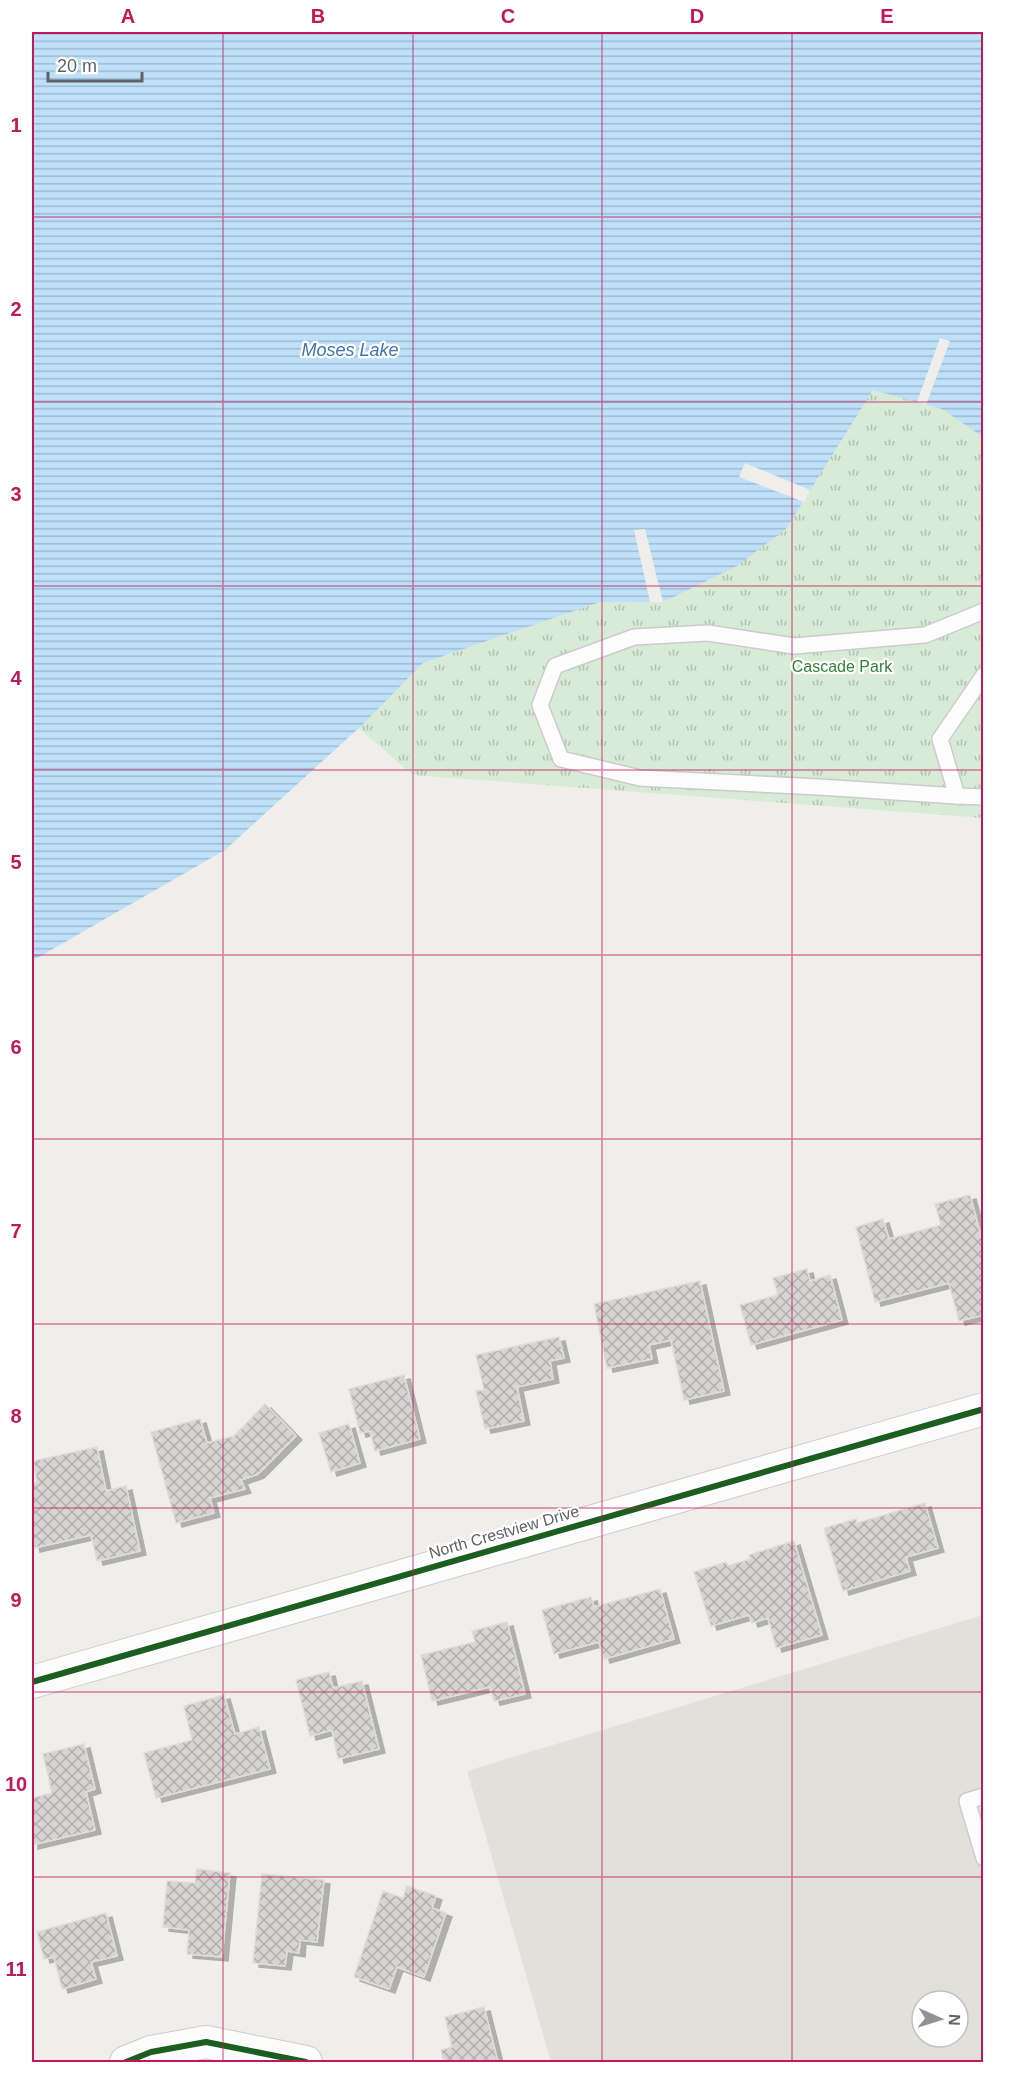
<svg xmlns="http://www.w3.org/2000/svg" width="1015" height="2094" font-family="Helvetica,sans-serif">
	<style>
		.education { fill: #e2e0da; fill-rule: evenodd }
		.grass { fill: url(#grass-tufts) }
		.water { fill: url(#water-rules) }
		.pier { fill: #efeeea }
		.building { fill: url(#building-cross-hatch); stroke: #deddd9; stroke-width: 1.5; filter: url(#shadow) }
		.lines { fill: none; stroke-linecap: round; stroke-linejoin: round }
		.service-casing { stroke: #cbcccc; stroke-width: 18 }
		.minor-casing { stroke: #cbcccc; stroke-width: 34 }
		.service { stroke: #fdfcfc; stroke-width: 15 }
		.minor { stroke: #fdfcfc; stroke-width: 32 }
		.cycleway-casing { stroke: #fff; stroke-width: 10 }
		.cycleway { stroke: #1b5e20; stroke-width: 6 }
		.grid { fill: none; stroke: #c2185b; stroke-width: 1.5; stroke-opacity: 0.55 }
		.labels { text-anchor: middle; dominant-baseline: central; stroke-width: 4.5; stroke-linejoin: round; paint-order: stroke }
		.park-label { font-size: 16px; fill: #348238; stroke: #fff }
		.street-label { font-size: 16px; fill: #5f6368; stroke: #fff }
		.water-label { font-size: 18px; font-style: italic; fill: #4174aa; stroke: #fff }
		.neatline { fill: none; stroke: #c2185b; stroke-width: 2 }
		.grid-label { font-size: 20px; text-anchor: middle; font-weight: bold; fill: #c2185b }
	</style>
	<defs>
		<pattern id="grass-tufts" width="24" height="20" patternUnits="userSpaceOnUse" patternTransform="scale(1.5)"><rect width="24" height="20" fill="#d8ebd6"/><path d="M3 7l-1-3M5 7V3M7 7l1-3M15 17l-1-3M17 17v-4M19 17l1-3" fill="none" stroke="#b2c2b1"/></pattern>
		<pattern id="water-rules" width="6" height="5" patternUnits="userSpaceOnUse" patternTransform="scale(1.5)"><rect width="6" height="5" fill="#bfe0f9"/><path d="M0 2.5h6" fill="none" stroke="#9eb9cd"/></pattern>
		<pattern id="building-cross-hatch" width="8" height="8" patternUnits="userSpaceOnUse" patternTransform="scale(1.5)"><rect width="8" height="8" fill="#d6d5d3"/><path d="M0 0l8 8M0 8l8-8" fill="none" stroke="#b1b0af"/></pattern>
		<filter id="shadow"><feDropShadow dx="6" dy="4" stdDeviation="0" flood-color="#0004"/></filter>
	</defs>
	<rect width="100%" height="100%" fill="#efeeea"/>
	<path class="education" d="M983,1615v447h-432l-84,-291zM922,2001h36v36h-36z"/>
	<path class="grass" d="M873,389l69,19 41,29v381l-570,-43 -57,-49 67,-63 177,-61h63l123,-73z"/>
	<path class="water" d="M32,32h951v405l-41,-28 -69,-19 -87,139 -49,37 -74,36h-63l-177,61 -63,64 -135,123 -193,111z"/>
	<g class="pier">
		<path d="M940,338l10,3 -24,64 -9,-3z"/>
		<path d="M745,463l65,27 -6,12 -65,-25z"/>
		<path d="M645,529l18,73h-13l-16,-72z"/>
	</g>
	<g class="building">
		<path d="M970,1195l14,52v68l-25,6 -10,-38 -74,19 -19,-75 27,-8 6,20 52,-14 -6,-21z"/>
		<path d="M807,1269l3,12 20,-6 12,45 -91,25 -11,-40 38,-10 -5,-17z"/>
		<path d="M700,1281l24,110 -40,9 -13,-60 -22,5 3,14 -45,9 -13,-64z"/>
		<path d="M559,1337l5,21 -14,3 3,18 -36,8 7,34 -39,8 -9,-38 8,-1 -8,-35z"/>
		<path d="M404,1375l16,64 -45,12 -5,-20 -10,2 -11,-44z"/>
		<path d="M265,1404l31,32 -38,38 -17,6 4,9 -35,9 4,15 -38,10 -25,-91 49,-13 7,24 27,-7z"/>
		<path d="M349,1424l11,39 -29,9 -12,-39z"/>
		<path d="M97,1447l9,44 20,-5 14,65 -43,10 -6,-26 -57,13 -2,-11v-54l5,-1 -4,-21z"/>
		<path d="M925,1503l13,45 -32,9 4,14 -67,20 -19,-63 32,-9 1,4z"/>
		<path d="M794,1541l28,94 -46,13 -8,-30 -16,5 -3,-8 -38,11 -17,-54 32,-10 2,4 22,-7 -1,-4z"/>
		<path d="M660,1589l14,50 -70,20 -5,-17 -45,12 -12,-44 49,-13 3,10z"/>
		<path d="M507,1622l18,72 -31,7 -4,-14 -58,14 -11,-46 54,-13 -3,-11z"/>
		<path d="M329,1672l4,16 29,-7 17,68 -41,10 -6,-29 -22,6 -14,-56z"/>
		<path d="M224,1695l11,39 24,-7 11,42 -114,29 -12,-45 48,-13 -8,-34z"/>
		<path d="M84,1744l11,45 -9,3 9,38 -63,15v-47l20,-5 -9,-39z"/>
		<path d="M197,1869l33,4 -8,84 -35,-3 2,-24 -26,-3 4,-46 28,2z"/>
		<path d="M262,1874l62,6 -7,62 -17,-2 -1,13 -12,-2 -2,15 -32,-3z"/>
		<path d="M407,1886l29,10 -4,12 14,5 -22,64 -27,-10 -8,22 -35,-12 29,-86 20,7z"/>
		<path d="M106,1913l11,43 -26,6 5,17 -34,10 -8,-32 -10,2 -7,-27z"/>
		<path d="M484,2007l14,55h-54l-3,-12 11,-3 -7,-30z"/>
	</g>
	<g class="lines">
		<defs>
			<g id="service">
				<path d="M984,675l-44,64 17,57 27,1"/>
				<path d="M957,796l-138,-9 -179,-9 -79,-19 -21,-54 15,-39 79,-29 74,-4 86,13 131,-11 59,-24"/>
				<path d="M984,1796l-17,5 17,57"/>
			</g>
			<g id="minor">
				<path d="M32,1682l952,-273"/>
				<path d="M126,2062l25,-10 55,-10 100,20"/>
			</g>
		</defs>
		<use href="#service" class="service-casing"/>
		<use href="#minor" class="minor-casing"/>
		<use href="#service" class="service"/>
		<use href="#minor" class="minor"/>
		<defs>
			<g id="cycleway">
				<path d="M32,1682l952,-273"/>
				<path d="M126,2062l25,-10 55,-10 100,20"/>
			</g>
		</defs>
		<use href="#cycleway" class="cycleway-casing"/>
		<use href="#cycleway" class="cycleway"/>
	</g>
	<path class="grid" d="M223,32v2030M413,32v2030M602,32v2030M792,32v2030M32,217h952M32,402h952M32,586h952M32,770h952M32,955h952M32,1139h952M32,1324h952M32,1508h952M32,1692h952M32,1877h952"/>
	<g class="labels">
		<g class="park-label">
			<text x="842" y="666">Cascade Park</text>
		</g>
		<g class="street-label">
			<text transform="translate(504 1532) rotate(-16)">North Crestview Drive</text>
		</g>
		<g class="water-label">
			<text x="350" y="350">Moses Lake</text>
		</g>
	</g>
	<rect width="1015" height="2094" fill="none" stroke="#ffffff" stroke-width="66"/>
	<g transform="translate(940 2019) rotate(93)"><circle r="28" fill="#ffffff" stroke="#bfc1c3" stroke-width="1.5"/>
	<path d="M0-4.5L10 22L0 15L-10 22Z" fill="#919496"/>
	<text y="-9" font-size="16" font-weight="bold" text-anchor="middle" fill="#5f6368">N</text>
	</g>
	<path d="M48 72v9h94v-9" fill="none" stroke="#5f6368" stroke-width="3"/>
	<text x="57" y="72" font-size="18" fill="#5f6368" stroke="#ffffff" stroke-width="4.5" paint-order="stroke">20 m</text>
	<rect x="33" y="33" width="949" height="2028" class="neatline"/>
	<g class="grid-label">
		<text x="128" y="23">A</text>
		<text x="318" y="23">B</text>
		<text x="508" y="23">C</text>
		<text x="697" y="23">D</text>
		<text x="887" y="23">E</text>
		<text x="16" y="132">1</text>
		<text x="16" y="316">2</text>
		<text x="16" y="501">3</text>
		<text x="16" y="685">4</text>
		<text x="16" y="869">5</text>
		<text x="16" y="1054">6</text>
		<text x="16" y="1238">7</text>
		<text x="16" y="1423">8</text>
		<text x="16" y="1607">9</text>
		<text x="16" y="1791">10</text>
		<text x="16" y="1976">11</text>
	</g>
</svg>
